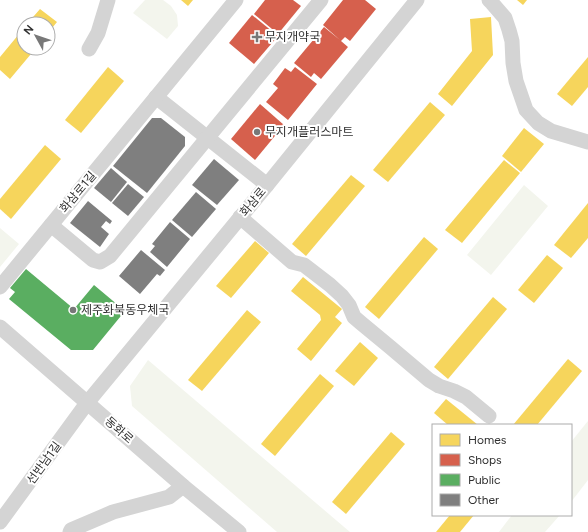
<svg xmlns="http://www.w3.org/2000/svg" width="588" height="532" font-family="Figtree,'Noto Sans KR',sans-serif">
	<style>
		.green { fill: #f3f5ed }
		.homes { fill: #f6d55c }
		.shops { fill: #d6604d }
		.public { fill: #5aae61 }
		.building { fill: #7f7f7f }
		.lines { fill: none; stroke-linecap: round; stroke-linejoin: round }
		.minor { stroke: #d4d4d4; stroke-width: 15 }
		.poi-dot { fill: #787878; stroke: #fff; stroke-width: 1.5 }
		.labels { text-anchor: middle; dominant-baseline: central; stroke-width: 4; stroke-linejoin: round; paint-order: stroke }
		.poi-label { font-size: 12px; fill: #303030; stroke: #fff; text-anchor: start }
		.street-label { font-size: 12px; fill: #303030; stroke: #fff }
	</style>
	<rect width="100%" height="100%" fill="#fff"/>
	<g class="green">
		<path d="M145,0h18l8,6 6,9 1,11 -11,13 -34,-26z"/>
		<path d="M524,185l24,21 -57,69 -24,-20z"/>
		<path d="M0,228l19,16 -19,23z"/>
		<path d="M148,360l202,172h-73l-145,-126 -2,-20z"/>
		<path d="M588,421v59l-17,22v-60z"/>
		<path d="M512,515h48l-15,17h-46z"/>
	</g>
	<g class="homes">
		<path d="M181,0h12l-5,6z"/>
		<path d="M517,0h10l-4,5z"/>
		<path d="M40,9l17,13 -9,11v-9h-21z"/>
		<path d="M491,17l2,38 -41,51 -14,-12 34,-43 -2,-32z"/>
		<path d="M24,28v20h12l-26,31 -10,-9v-13z"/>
		<path d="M588,57v30l-16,19 -15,-12z"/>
		<path d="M108,67l16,14 -43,52 -16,-13z"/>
		<path d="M430,102l15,13 -57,67 -15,-12z"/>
		<path d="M524,128l20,16 -23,28 -19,-16z"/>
		<path d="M45,145l16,14 -50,60 -11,-10v-10z"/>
		<path d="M504,160l16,13 -58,70 -17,-13z"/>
		<path d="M351,175l14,11 -59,70 -14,-12z"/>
		<path d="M588,203v35l-17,20 -17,-13z"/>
		<path d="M424,237l14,12 -59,70 -14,-12z"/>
		<path d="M255,241l14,12 -38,45 -15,-12z"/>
		<path d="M547,255l16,13 -29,35 -16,-13z"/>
		<path d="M303,277l39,32 -7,8 7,6 -31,38 -14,-12 24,-29 -1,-5 -29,-24z"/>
		<path d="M493,297l14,12 -59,70 -14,-12z"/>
		<path d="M247,310l14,12 -59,69 -14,-11z"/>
		<path d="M360,342l18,16 -24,28 -19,-15z"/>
		<path d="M568,359l14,12 -45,54h-24z"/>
		<path d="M320,374l14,12 -59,70 -14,-12z"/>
		<path d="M446,399l32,26h-30l-14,-12z"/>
		<path d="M391,432l14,12 -59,70 -14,-12z"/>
		<path d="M450,515h24l-14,17h-24z"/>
	</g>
	<g class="shops">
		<path d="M265,0h28l8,6 -23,28 -24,-20z"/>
		<path d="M343,0h22l11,9 -26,32 -5,-4 -4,4 7,6 -27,32 -7,-6 -3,4 -17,-14 30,-36 16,13 -17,-15z"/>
		<path d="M252,15l26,21 -24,28 -25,-21z"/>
		<path d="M295,67l22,17 -29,36 -22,-18 12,-14 -5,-4 12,-16 6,4z"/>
		<path d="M260,104l24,21 -29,35 -24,-21z"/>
	</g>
	<path class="public" d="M26,269l48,40 20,-24 31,26 -32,39h-22l-62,-51 6,-7 -5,-4z"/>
	<g class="building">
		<path d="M152,118h9l24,19v9l-38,47 -34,-27z"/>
		<path d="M214,159l25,21 -22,25 -25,-20z"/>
		<path d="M111,168l16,14 -16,20 -17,-14z"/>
		<path d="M128,184l16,13 -16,19 -16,-13z"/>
		<path d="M196,192l20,17 -24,28 -20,-17z"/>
		<path d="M88,201l24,20 -2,3 -4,-3 -5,6 8,7 -9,13 -30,-24z"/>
		<path d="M170,222l20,17 -23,28 -17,-15 5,-6 -3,-2z"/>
		<path d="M141,250l24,20 -5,6 -3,-2 -17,20 -21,-18z"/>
	</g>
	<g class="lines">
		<g class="minor">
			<path d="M489,0l3,3 13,15 4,12 3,11 1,22 3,18 10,29 12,13 13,8 37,11"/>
			<path d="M89,49l9,-16 10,-33"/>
			<path d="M156,97l111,88"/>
			<path d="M240,217l52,45 12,3 26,20 12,11 7,9 5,12 7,6 29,24 39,33 10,6 15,5 12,6 23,19"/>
			<path d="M51,225l42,35 7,2 10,-6 211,-256"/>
			<path d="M0,287l236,-287"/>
			<path d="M0,327l183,159 56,46"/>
			<path d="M0,522l87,-119 180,-218 150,-185"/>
			<path d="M70,532l1,-2 42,-18 56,-15 14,-11"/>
		</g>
	</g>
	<g class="poi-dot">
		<path d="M255 31h4v4h4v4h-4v4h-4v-4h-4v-4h4z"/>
		<circle cx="257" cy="132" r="4"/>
		<circle cx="73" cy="310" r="4"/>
	</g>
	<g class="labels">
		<g class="poi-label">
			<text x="265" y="37">무지개약국</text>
			<text x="265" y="132">무지개플러스마트</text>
			<text x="81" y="310">제주화북동우체국</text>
		</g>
		<g class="street-label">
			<text transform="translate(78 192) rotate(-50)">화삼로1길</text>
			<text transform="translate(253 202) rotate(-50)">화삼로</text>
			<text transform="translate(119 430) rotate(41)">동화로</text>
			<text transform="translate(44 463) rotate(-54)">선반남1길</text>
		</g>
	</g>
	<rect x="432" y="424" width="140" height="92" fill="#ffffff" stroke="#acacac"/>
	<rect x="440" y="434" width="20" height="12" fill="#f6d55c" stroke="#acacac"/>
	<text x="468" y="444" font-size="12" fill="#303030">Homes</text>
	<rect x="440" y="454" width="20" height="12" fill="#d6604d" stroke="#acacac"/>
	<text x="468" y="464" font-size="12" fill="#303030">Shops</text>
	<rect x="440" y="474" width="20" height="12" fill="#5aae61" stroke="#acacac"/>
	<text x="468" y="484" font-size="12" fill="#303030">Public</text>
	<rect x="440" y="494" width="20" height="12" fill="#7f7f7f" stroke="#acacac"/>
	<text x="468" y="504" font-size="12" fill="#303030">Other</text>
	<g transform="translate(36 36) rotate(310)"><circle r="19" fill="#ffffff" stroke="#acacac"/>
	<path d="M0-3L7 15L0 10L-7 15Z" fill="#787878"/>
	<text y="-6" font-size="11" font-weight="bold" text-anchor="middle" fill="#303030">N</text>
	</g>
</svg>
